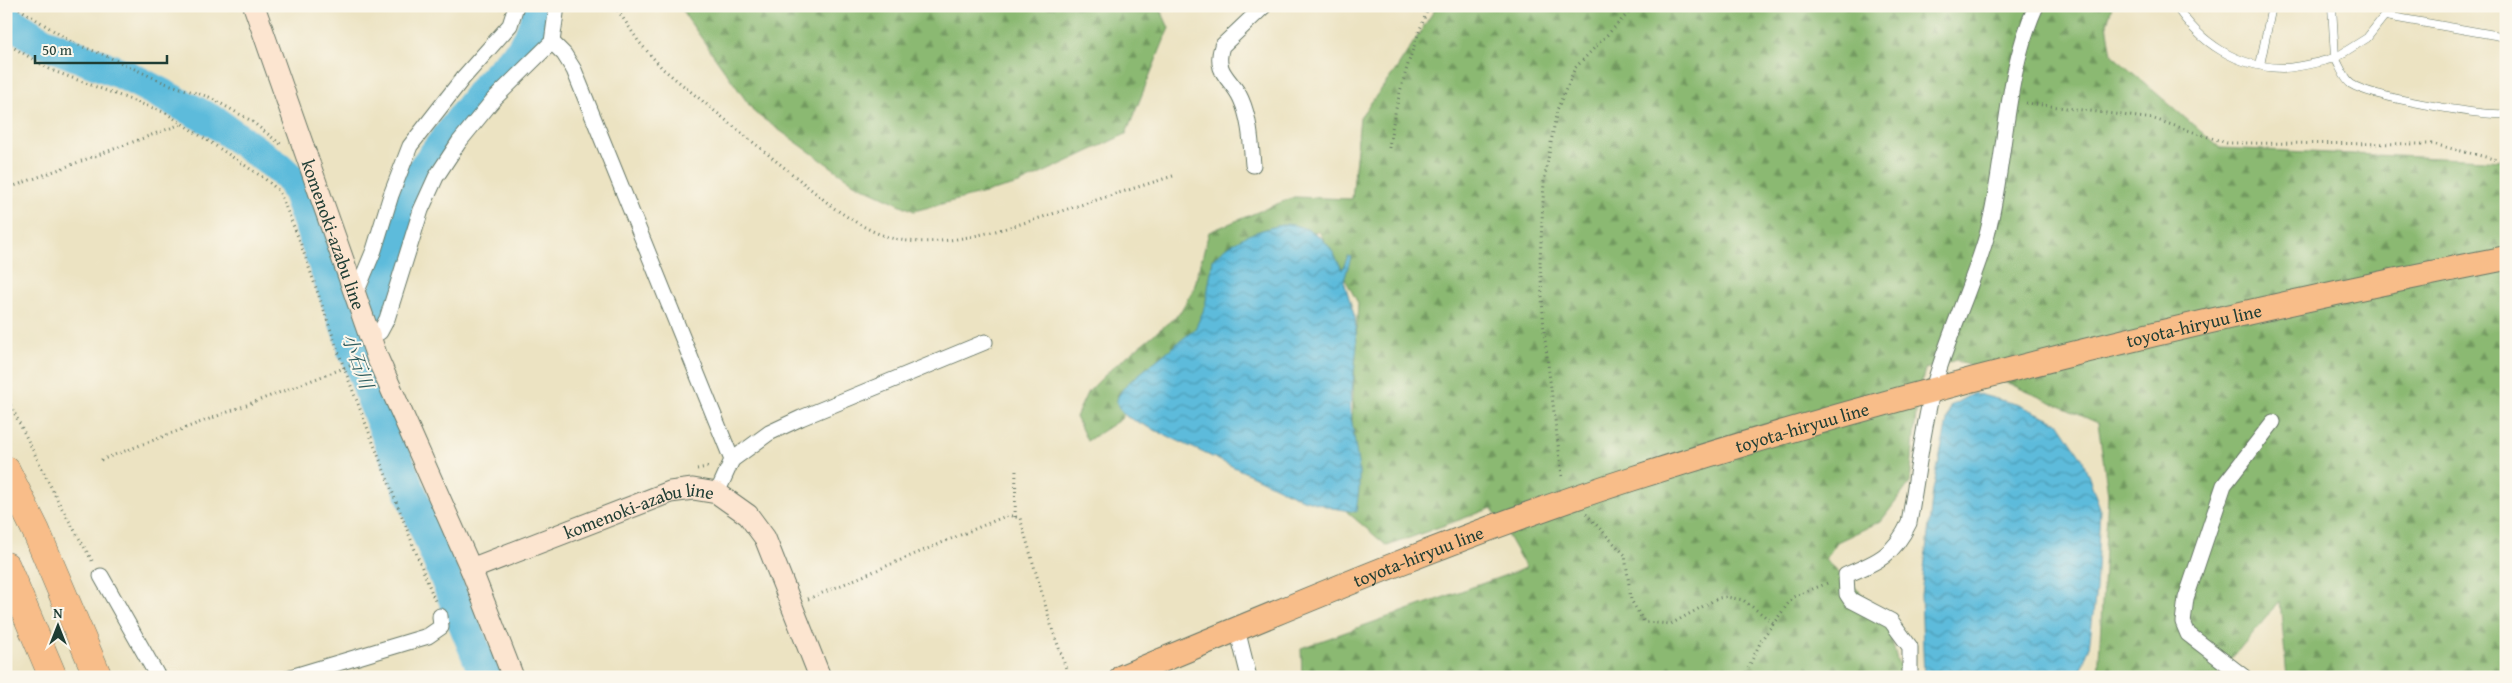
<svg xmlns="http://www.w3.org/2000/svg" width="2512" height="683" font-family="'Gentium Book Plus','Noto Serif JP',serif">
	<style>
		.forest { fill: url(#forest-firs); stroke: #557b53 }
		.water { fill: url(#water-waves); stroke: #3e7c88 }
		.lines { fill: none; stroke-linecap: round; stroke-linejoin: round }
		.river { stroke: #5dbbdb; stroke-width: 32 }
		.service-casing { stroke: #677766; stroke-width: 9 }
		.minor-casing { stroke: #677766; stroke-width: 17 }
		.secondary-casing { stroke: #677766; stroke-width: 23 }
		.primary-casing { stroke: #677766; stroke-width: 26 }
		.motorway-casing { stroke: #677766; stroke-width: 29 }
		.path { stroke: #677766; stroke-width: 3; stroke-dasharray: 1 4; stroke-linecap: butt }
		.service { stroke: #fff; stroke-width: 8 }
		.minor { stroke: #fff; stroke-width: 15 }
		.secondary { stroke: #fce5d0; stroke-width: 21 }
		.primary { stroke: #f8bd89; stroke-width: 24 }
		.motorway { stroke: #f8bd89; stroke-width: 28 }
		.labels { text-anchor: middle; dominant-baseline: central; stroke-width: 4; stroke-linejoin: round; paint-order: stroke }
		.street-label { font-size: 18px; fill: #1f3d34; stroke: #fbf7ec }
		.water-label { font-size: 19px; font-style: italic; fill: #2e5c5e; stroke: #fbf7ec }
	</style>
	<defs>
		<pattern id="forest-firs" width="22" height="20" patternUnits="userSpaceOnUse" patternTransform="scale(1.25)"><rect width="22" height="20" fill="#8bb972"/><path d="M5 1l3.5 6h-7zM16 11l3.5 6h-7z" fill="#71985e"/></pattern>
		<pattern id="water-waves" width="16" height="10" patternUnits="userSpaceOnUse" patternTransform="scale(1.25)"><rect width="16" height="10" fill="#5dbbdb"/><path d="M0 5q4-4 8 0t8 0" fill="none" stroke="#4c99b2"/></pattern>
	</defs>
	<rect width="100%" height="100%" fill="#fbf7ec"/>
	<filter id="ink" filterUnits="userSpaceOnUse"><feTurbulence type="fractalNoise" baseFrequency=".02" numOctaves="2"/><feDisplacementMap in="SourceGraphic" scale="10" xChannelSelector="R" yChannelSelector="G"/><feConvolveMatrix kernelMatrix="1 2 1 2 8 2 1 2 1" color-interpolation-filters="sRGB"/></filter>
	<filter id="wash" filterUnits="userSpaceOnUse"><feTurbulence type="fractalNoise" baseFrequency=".0096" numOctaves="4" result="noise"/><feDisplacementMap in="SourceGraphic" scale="20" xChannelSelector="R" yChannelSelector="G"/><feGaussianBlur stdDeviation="1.12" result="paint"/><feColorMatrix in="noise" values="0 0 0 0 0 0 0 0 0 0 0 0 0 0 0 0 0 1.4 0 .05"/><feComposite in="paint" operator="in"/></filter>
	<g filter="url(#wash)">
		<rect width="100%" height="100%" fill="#ece3c2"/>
		<g class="forest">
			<path d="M682,6h477l10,22 -43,106 -107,50 -105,27 -60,-28 -99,-70 -70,-98z"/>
			<path d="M1437,6h675l-5,18 5,31 108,93 286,13v516h-219l-7,-76 -64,76h-118l10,-183 -10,-71 -142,-63 -31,9 -8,32 -7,82 -29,38 -44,21 -12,18 61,56 11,44 10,17h-605l-1,-29 225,-80 -34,-60 -105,38 -40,-34 11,-209 -39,-72 -54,9 -46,59 -48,73 -38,21 -12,26 -34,22 -11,-24 11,-24 24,-24 68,-55 15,-26 15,-56 85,-35 58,2 8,-82 35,-46z"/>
		</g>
		<g class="water">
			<path d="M1287,224c31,4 43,19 55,46l6,-14 3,1 -7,24 11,37 2,27 -7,64 9,61v19l-3,23 -24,-4 -32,-10 -173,-81c-15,-13 -12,-20 1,-34l67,-54 10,-22 8,-48c24,-22 43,-29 74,-35z"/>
			<path d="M1974,393l45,12 39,17 24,36 18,50 -4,82 -7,58 -11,29h-154l-3,-82 12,-105 17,-84z"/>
		</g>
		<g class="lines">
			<g class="river">
				<path d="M6,19l36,23 83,33 90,47 63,45 13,12 7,14 76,210 112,274"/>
				<path d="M353,350l27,-42 31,-112 10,-24 64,-84 35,-36 9,-13 9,-25 1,-8"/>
			</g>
		</g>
	</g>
	<g filter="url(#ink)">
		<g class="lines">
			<defs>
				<g id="service">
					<path d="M2176,6c24,37 61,61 106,62 17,0 36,-6 53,-10l-3,-52"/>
					<path d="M2392,6l-25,32 -32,20c5,8 9,21 16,26 20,13 129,32 155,30"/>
					<path d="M2386,16l120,21"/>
					<path d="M2260,65l12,-59"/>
				</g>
				<g id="minor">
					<path d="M552,42l12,12 10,16 158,390 -15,33"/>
					<path d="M1253,165c-2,-22 -3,-46 -12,-66 -9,-21 -28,-25 -19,-53l42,-40"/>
					<path d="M353,288l6,-2 15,-36 17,-55 19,-49 53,-68 47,-53 6,-19"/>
					<path d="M370,337l10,-5 7,-13 34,-109 15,-33 23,-35 35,-43 58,-57 5,-36"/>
					<path d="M732,460l37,-27 32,-15 184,-76"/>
					<path d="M101,576l57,101"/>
					<path d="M1237,629l12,48"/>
					<path d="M291,677l137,-41 13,-9 -1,-11"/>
					<path d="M1910,677v-30l-19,-26 -40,-21 -4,-6 -1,-19c32,-13 48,-20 63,-52 8,-44 13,-91 24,-134 14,-52 39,-102 54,-154 20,-76 16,-156 49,-229"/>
					<path d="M2244,677l-56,-43 -5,-12 3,-24 38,-113 49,-63"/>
				</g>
				<g id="secondary">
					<path id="s1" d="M254,6l123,351 94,212 42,108"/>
					<path id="s2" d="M471,569l199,-77 23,-3 24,4 31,22 17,23 55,139"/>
				</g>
				<g id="primary">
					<path id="s3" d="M1122,677c168,-70 336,-142 509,-198 286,-92 580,-163 875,-221"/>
				</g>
				<g id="motorway">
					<path d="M6,470l30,61 62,146"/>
					<path d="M6,566l47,111"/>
				</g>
			</defs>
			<use href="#service" class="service-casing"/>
			<use href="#minor" class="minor-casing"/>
			<use href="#secondary" class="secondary-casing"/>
			<use href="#primary" class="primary-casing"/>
			<use href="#motorway" class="motorway-casing"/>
			<g class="path">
				<path d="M15,6l58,37 29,11 63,29 44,14 41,23 33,26"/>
				<path d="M615,6l24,36 24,27 171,139c18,12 36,24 57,30 53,14 129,-14 180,-30 35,-11 70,-22 105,-33"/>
				<path d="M6,43l45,27 115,43 98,65 15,13 20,48 45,129 91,233"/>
				<path d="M2026,103l128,16 73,24 206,1 73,18"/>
				<path d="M1389,148c7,-51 21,-94 40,-142"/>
				<path d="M6,189l178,-66"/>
				<path d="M6,396l54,109 34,59"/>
				<path d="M101,460l259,-98"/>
				<path d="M697,469l10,-2 3,2"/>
				<path d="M1562,476l-18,-144 -4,-71 4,-80 13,-71 18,-42 60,-62"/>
				<path d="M1586,514l39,41 6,45 13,22 27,2 47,-26 9,-1 16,3 32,24"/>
				<path d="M1015,517l1,-47"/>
				<path d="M808,599l200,-84 12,3 32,110 17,49"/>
				<path d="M1744,677l18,-38 31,-42 37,-15"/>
			</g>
			<use href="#service" class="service"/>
			<use href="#minor" class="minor"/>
			<use href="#secondary" class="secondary"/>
			<use href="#primary" class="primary"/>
			<use href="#motorway" class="motorway"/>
		</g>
	</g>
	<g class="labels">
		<g class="street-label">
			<text stroke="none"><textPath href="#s1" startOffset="242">komenoki-azabu line</textPath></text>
			<text stroke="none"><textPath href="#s3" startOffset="1130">toyota-hiryuu line</textPath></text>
			<text stroke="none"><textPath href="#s3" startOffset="725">toyota-hiryuu line</textPath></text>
			<text stroke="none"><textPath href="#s2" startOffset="179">komenoki-azabu line</textPath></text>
			<text stroke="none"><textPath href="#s3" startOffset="320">toyota-hiryuu line</textPath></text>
		</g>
		<g class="water-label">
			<text transform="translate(358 361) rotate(70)">小石川</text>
		</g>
	</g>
	<rect width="2512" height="683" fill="none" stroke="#fbf7ec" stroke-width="25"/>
	<g transform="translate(58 626)" stroke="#fbf7ec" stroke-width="4" paint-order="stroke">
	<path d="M0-4L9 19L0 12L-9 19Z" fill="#1f3d34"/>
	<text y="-8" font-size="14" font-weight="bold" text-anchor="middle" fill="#1f3d34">N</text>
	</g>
	<path d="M35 55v8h132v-8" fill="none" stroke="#1f3d34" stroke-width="2.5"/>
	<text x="42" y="55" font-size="15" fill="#1f3d34" stroke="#fbf7ec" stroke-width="4" paint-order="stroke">50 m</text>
</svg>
